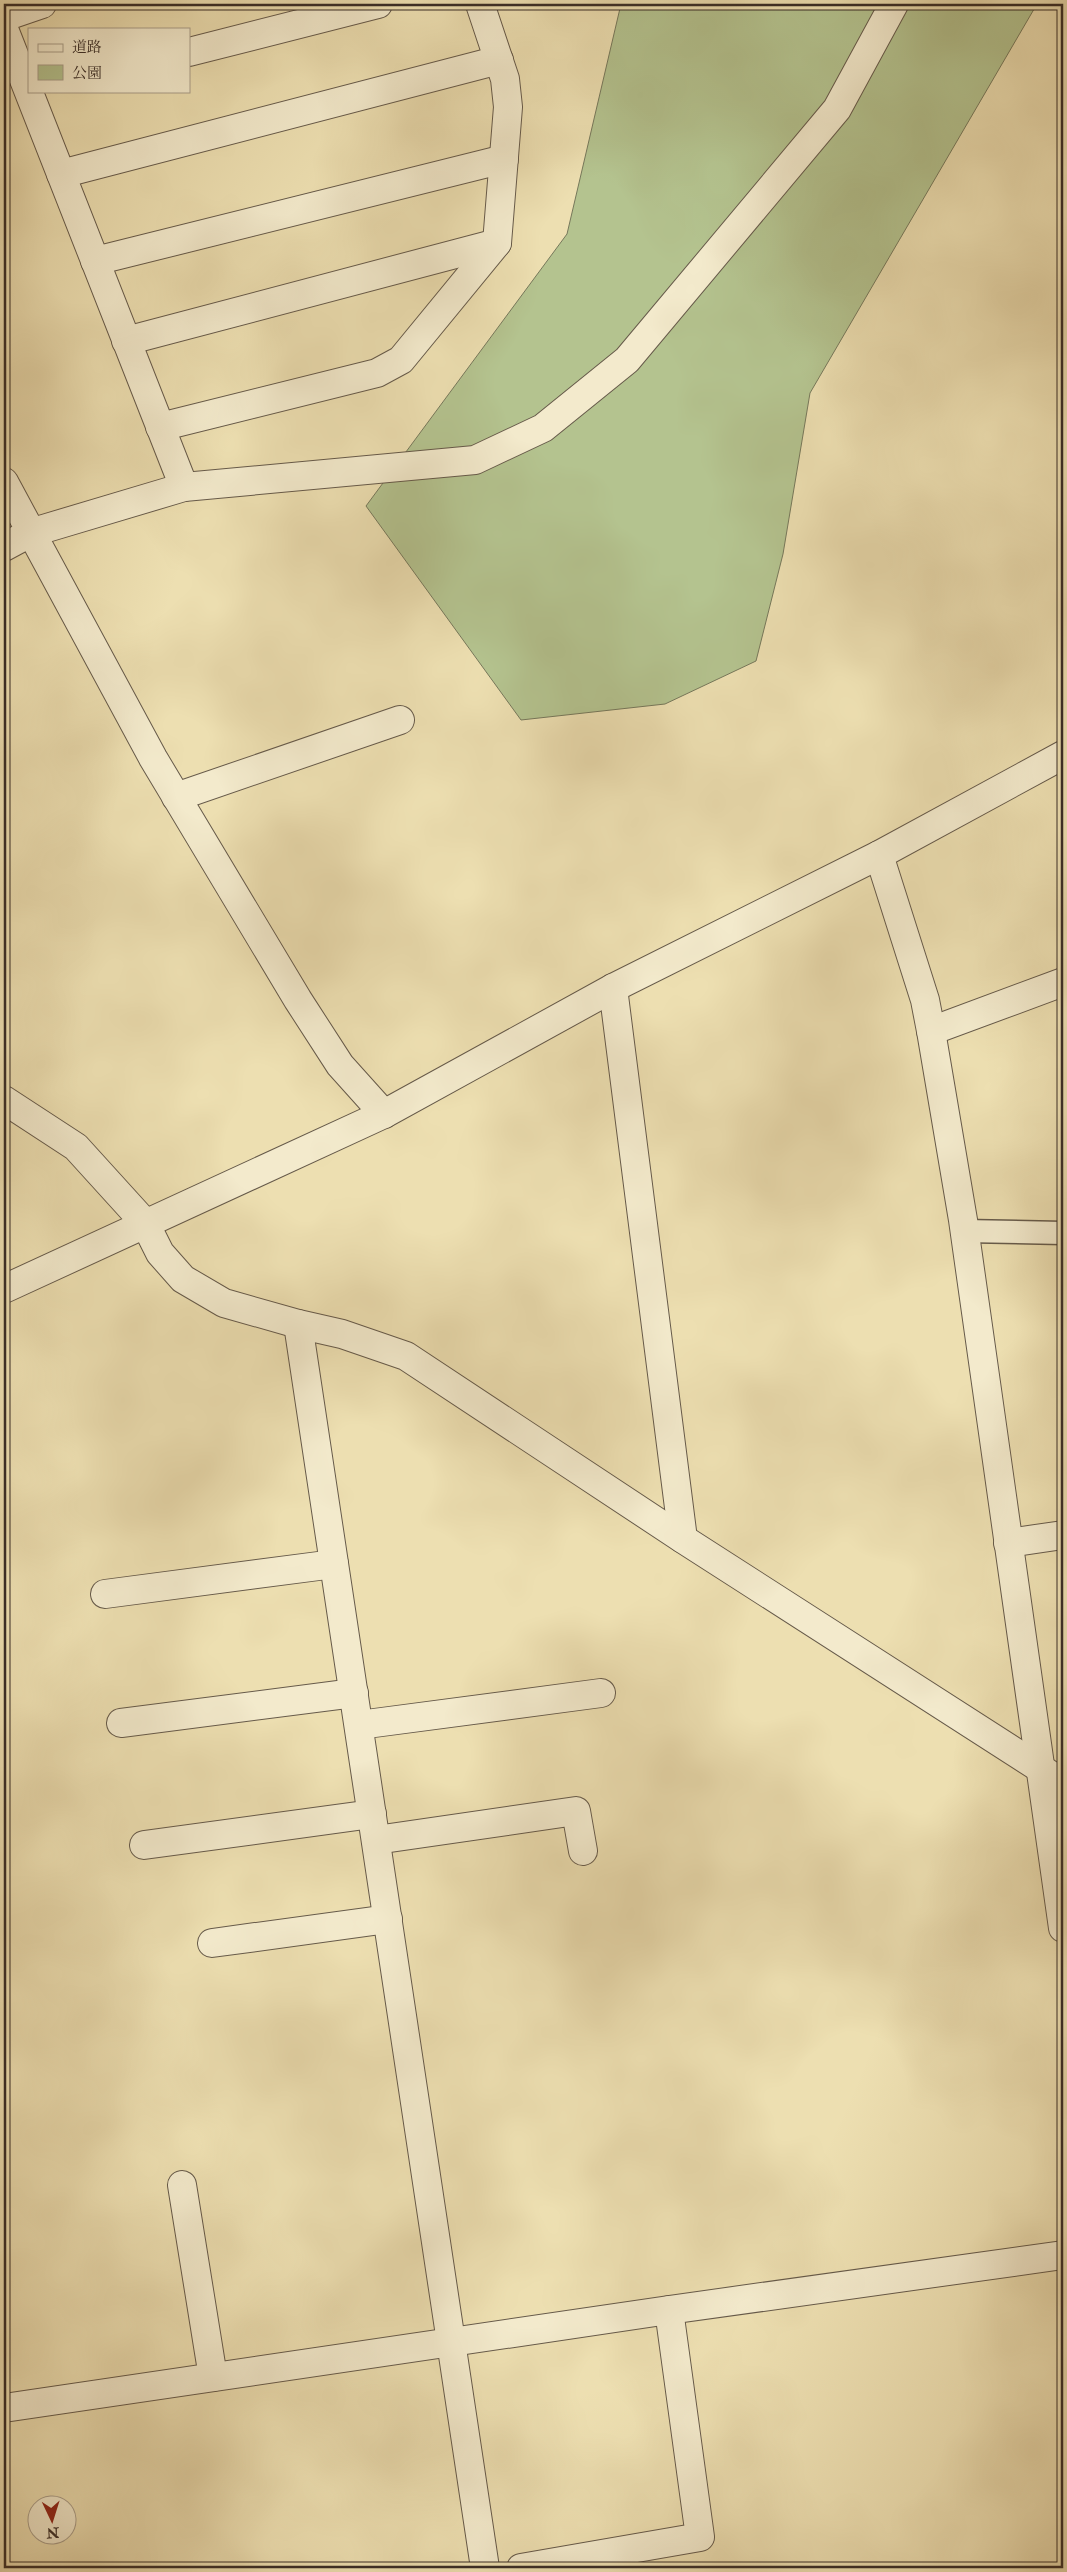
<svg xmlns="http://www.w3.org/2000/svg" width="1067" height="2572" font-family="'IM FELL Double Pica','Noto Serif JP',serif">
	<style>
		.green { fill: #b4c38f; stroke: #76785b }
		.lines { fill: none; stroke-linecap: round; stroke-linejoin: round }
		.service-casing { stroke: #665a4a; stroke-width: 25 }
		.minor-casing { stroke: #665a4a; stroke-width: 30 }
		.service { stroke: #f3eacc; stroke-width: 22 }
		.minor { stroke: #f3eacc; stroke-width: 28 }
	</style>
	<rect width="100%" height="100%" fill="#eddfb1"/>
	<filter id="stains"><feTurbulence type="fractalNoise" baseFrequency=".004" numOctaves="4"/><feColorMatrix values="0 0 0 0 .2 0 0 0 0 .09 0 0 0 0 .02 0 0 0 .5 -.17"/></filter>
	<radialGradient id="worn" r=".72"><stop offset=".6" stop-color="#630" stop-opacity="0"/><stop offset="1" stop-color="#630" stop-opacity=".3"/></radialGradient>
	<path class="green" d="M621,4h416l-227,389 -27,161 -27,107 -91,43 -144,16 -155,-214 201,-272z"/>
	<g class="lines">
		<defs>
			<path id="service" d="M964,1231l99,2"/>
			<g id="minor">
				<path d="M4,17l38,-13"/>
				<path d="M4,29l180,458"/>
				<path d="M189,52l189,-48"/>
				<path d="M61,174l438,-114"/>
				<path d="M95,261l409,-102"/>
				<path d="M126,341l371,-98"/>
				<path d="M160,427l217,-54 24,-13 96,-117 11,-136 -3,-28 -25,-75"/>
				<path d="M4,482l149,276 145,242 42,65 44,49"/>
				<path d="M4,547l26,-14 154,-46 291,-27 68,-32 84,-68 210,-251 57,-105"/>
				<path d="M176,797l224,-77"/>
				<path d="M879,855l46,145 6,31 32,189 100,708"/>
				<path d="M613,988l70,551"/>
				<path d="M931,1031l132,-49"/>
				<path d="M4,1100l72,47 69,76 15,30 23,26 41,24 74,21 44,10 64,22 277,183 380,244"/>
				<path d="M4,1289l380,-175 229,-126 266,-133 184,-100"/>
				<path d="M298,1324l187,1244"/>
				<path d="M1008,1543l55,-8"/>
				<path d="M105,1594l229,-30"/>
				<path d="M121,1723l233,-30"/>
				<path d="M359,1725l242,-32"/>
				<path d="M376,1840l200,-29 7,40"/>
				<path d="M144,1845l228,-31"/>
				<path d="M212,1943l176,-24"/>
				<path d="M182,2185l31,192"/>
				<path d="M4,2408l665,-98 394,-55"/>
				<path d="M521,2568l179,-31 -31,-227"/>
			</g>
		</defs>
		<use href="#service" class="service-casing"/>
		<use href="#minor" class="minor-casing"/>
		<use href="#service" class="service"/>
		<use href="#minor" class="minor"/>
	</g>
	<rect width="1067" height="2572" fill="none" stroke="#eddfb1" stroke-width="20"/>
	<rect x="5" y="5" width="1057" height="2562" fill="none" stroke="#392d27" stroke-width="2.5"/>
	<rect x="10" y="10" width="1047" height="2552" fill="none" stroke="#392d27"/>
	<rect x="28" y="28" width="162" height="65" fill="#f3eacc" stroke="#a99e8a"/>
	<rect x="38" y="44" width="25" height="8" fill="#f3eacc" stroke="#a99e8a"/>
	<text x="72" y="52" font-size="15" fill="#392d27">道路</text>
	<rect x="38" y="65" width="25" height="15" fill="#b4c38f" stroke="#a99e8a"/>
	<text x="72" y="78" font-size="15" fill="#392d27">公園</text>
	<g transform="translate(52 2520) rotate(176)"><circle r="24" fill="#f3eacc" stroke="#a99e8a"/>
	<path d="M0-4L9 19L0 12L-9 19Z" fill="#8f2418"/>
	<text y="-8" font-size="14" font-weight="bold" text-anchor="middle" fill="#392d27">N</text>
	</g>
	<rect width="100%" height="100%" filter="url(#stains)"/>
	<rect width="100%" height="100%" fill="url(#worn)"/>
</svg>
